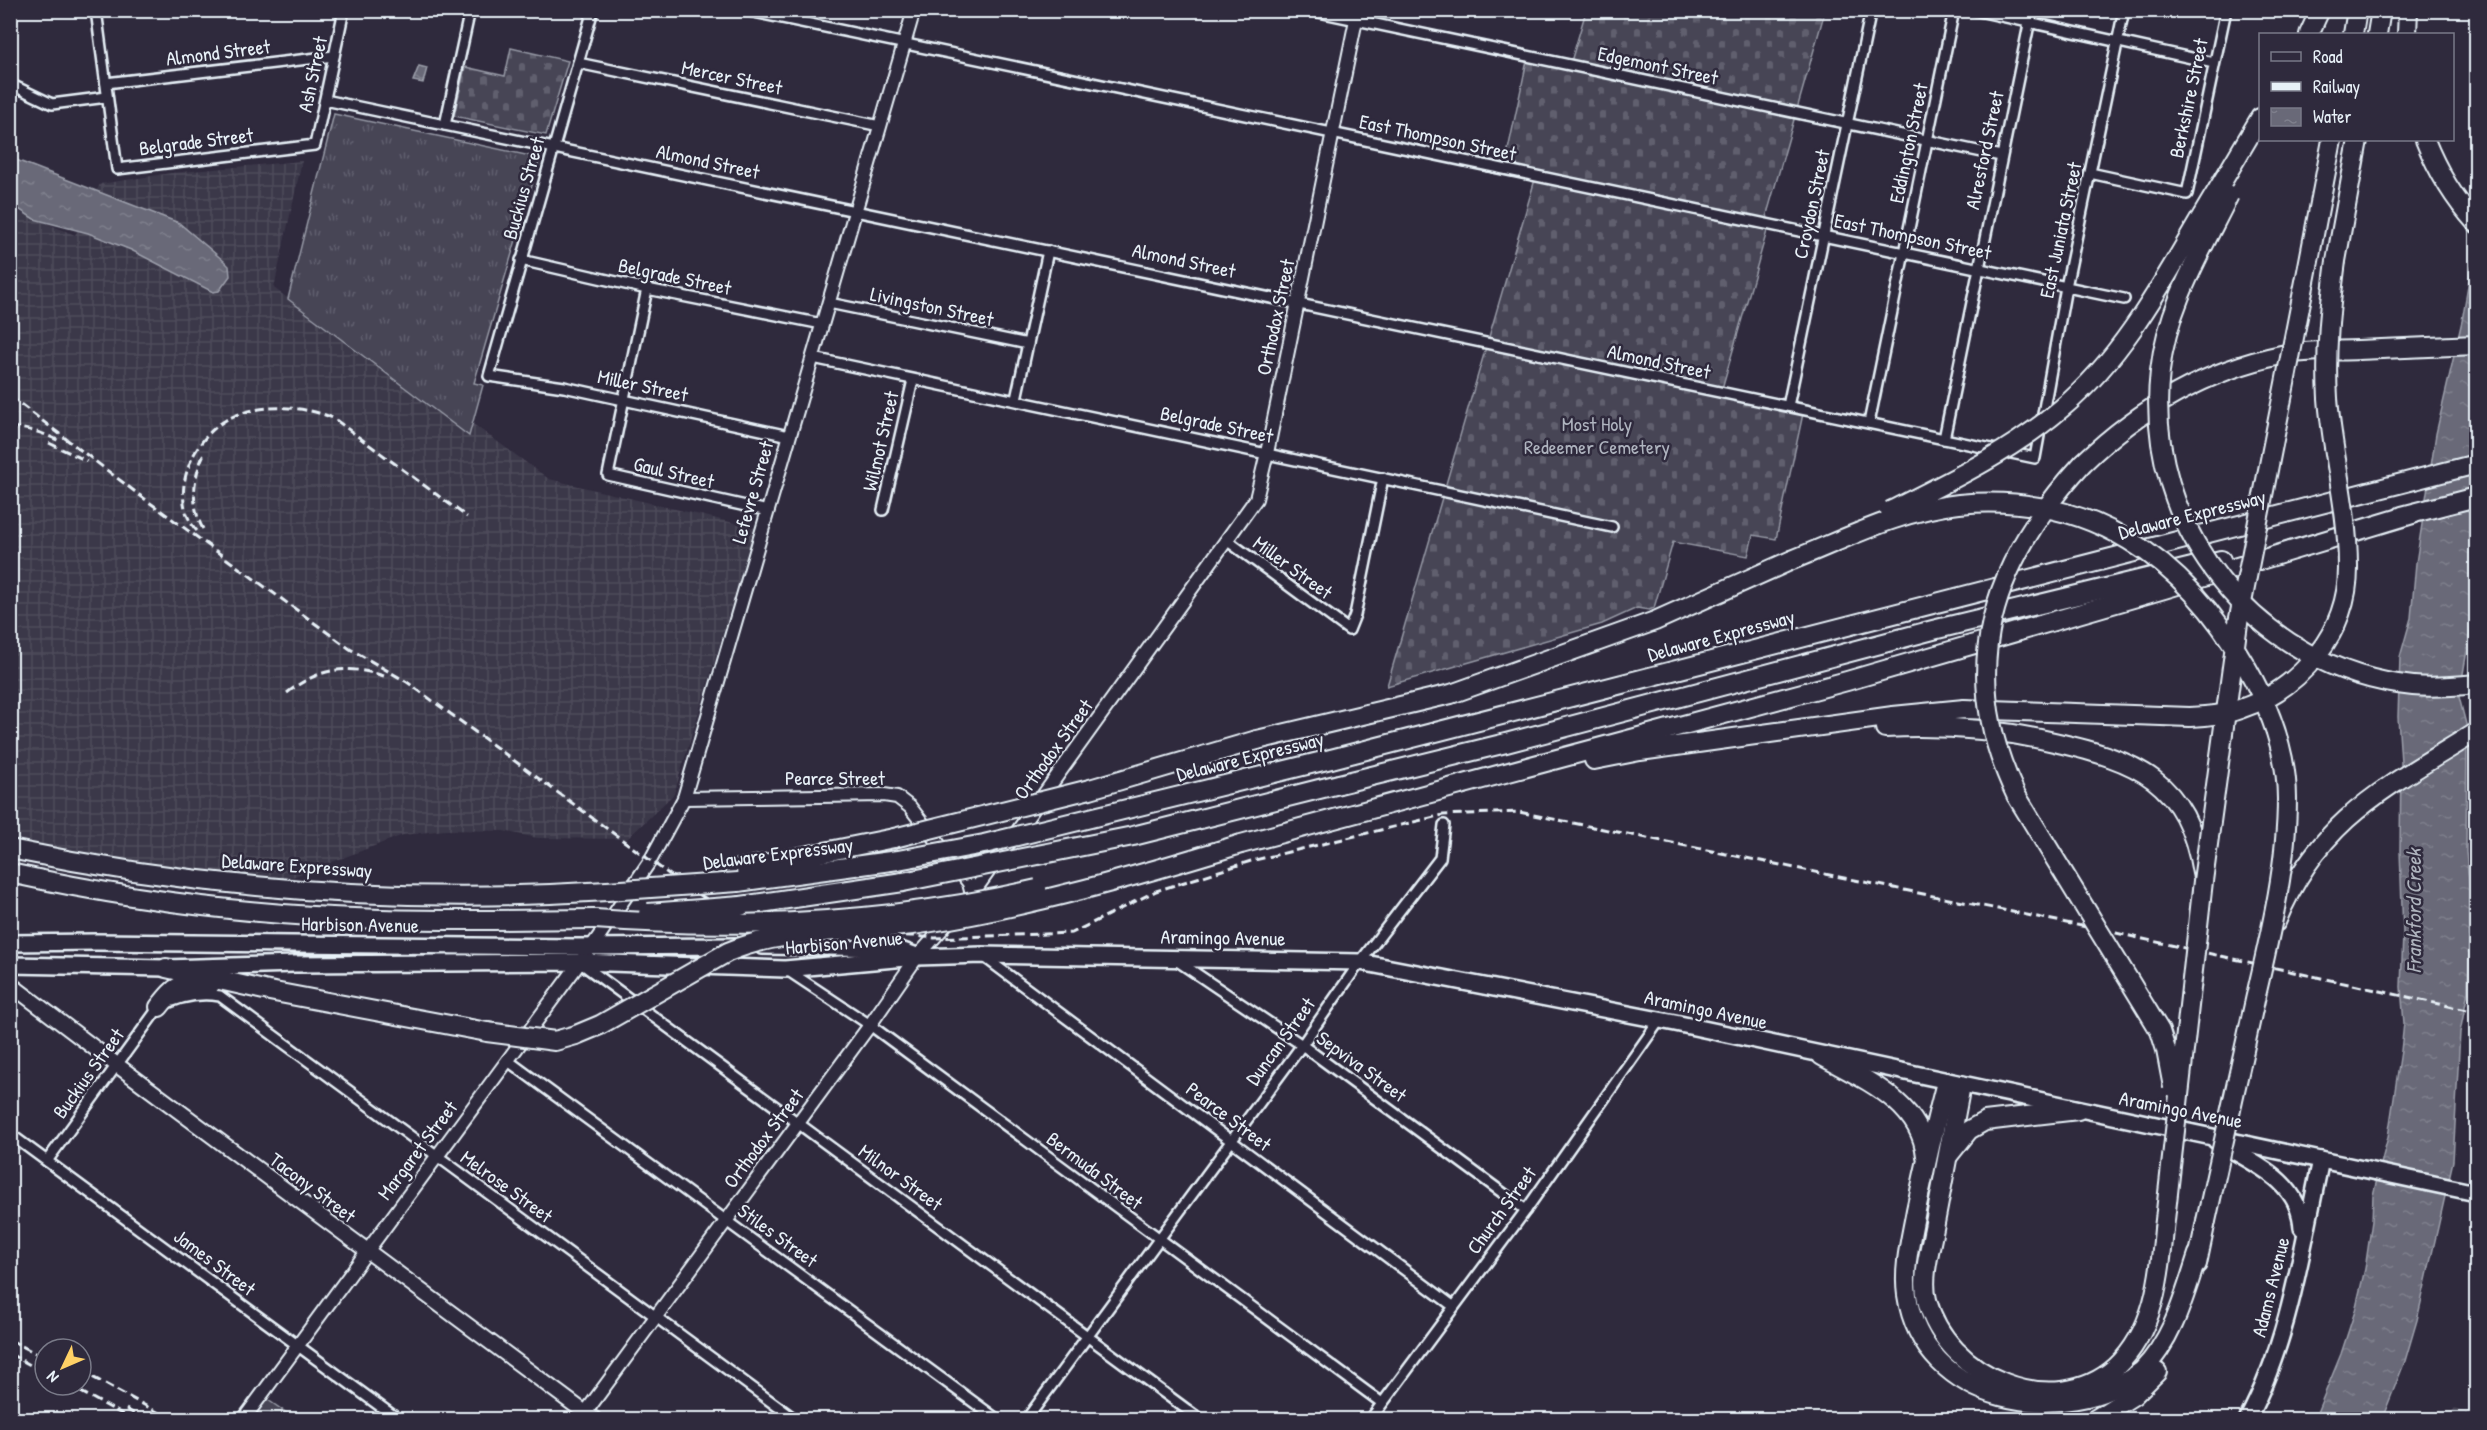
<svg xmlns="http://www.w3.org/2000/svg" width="2487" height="1430" font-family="'Patrick Hand',sans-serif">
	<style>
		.industrial { fill: url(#industrial-grid) }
		.grass { fill: url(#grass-tufts); stroke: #979aa6; stroke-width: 1.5 }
		.forest { fill: url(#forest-firs); stroke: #979aa6; stroke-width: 1.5 }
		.cemetery { fill: url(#cemetery-stones); stroke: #979aa6; stroke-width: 1.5 }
		.water { fill: url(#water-ripples); stroke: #9c9fab; stroke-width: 1.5 }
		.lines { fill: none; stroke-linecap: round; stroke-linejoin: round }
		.minor-casing { stroke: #e8f1f8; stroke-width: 14 }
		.tertiary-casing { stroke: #e8f1f8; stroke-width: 16 }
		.secondary-casing { stroke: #e8f1f8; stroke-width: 18 }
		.primary-casing { stroke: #e8f1f8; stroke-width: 20 }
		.motorway-casing { stroke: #e8f1f8; stroke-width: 22 }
		.minor { stroke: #2f2a3d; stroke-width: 9 }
		.tertiary { stroke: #2f2a3d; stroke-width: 12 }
		.secondary { stroke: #2f2a3d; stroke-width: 14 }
		.primary { stroke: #2f2a3d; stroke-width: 15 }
		.motorway { stroke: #2f2a3d; stroke-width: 18 }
		.rail { stroke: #e8f1f8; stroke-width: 3; stroke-dasharray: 9 4.5; stroke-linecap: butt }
		.motorway-bridge-casing { stroke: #e8f1f8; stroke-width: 22; stroke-linecap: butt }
		.motorway-bridge { stroke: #2f2a3d; stroke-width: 18 }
		.labels { text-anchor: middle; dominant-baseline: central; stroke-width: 5; stroke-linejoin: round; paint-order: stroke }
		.street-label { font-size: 20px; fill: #e8f1f8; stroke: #2f2a3d }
		.park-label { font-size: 20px; fill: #afb4bf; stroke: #2f2a3d }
		.water-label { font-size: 21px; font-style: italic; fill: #afb4be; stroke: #2f2a3d }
	</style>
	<defs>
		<pattern id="industrial-grid" width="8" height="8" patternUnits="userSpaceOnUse" patternTransform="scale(1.5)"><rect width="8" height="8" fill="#3b3749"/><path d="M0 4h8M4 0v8" fill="none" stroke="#4e4b5b"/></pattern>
		<pattern id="grass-tufts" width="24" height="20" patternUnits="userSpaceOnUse" patternTransform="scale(1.5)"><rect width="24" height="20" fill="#464455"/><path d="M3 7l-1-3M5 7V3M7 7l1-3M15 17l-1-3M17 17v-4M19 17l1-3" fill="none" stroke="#615f6e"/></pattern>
		<pattern id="forest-firs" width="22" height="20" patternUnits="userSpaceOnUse" patternTransform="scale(1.5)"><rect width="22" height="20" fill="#464455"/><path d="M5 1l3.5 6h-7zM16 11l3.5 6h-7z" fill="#615f6e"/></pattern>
		<pattern id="cemetery-stones" width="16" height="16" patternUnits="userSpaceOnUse" patternTransform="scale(1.5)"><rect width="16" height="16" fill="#464455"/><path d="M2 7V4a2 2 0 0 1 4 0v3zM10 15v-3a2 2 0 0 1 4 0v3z" fill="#615f6e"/></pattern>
		<pattern id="water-ripples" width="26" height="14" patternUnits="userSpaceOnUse" patternTransform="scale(1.5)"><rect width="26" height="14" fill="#696978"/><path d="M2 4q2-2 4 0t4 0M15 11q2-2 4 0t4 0" fill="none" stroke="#7e7f8c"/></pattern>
	</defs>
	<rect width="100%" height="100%" fill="#2f2a3d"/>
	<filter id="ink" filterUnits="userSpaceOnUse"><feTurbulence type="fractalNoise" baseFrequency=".0167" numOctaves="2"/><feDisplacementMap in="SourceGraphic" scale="12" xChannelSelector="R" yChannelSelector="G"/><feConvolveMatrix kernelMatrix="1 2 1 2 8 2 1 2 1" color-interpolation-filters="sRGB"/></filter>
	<g filter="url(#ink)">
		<g class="industrial">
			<path d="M302,161l-28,127 195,148 4,-12 76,55 206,49 -81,266 -47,45 -89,-1 -35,-7 -58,-1 -42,5 -113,43 -45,4 -234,-41 -1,-633 65,27 25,-51 71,-11z"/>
			<path d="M2455,1408l21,9v2h-31z"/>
		</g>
		<path class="grass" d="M334,114l206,44 -66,225 9,2 -14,51 -181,-137z"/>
		<path class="forest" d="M265,1398l22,15 14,6 -51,1z"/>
		<g class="cemetery">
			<path d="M1586,11h239l-58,203 2,10 -48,168 83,17 -28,130 -23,-4 -5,21 -75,-14 -19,66 -5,2 -12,-2 -35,16 -215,62 149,-510 -32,-7 24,-113 42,9z"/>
			<path d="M511,48l57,13 -22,74 -92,-19 11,-49 40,9z"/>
		</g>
		<g class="water">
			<path d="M419,66l8,2 -4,15 -10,-2z"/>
			<path d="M11,158l168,65 45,38 5,5 1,10 -11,15 -6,1 -82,-42 -43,-17 -54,-14 -23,-15z"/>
			<path d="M2476,240v358l-17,99 8,31 -1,124 5,46 -3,94 -8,40 -7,129 -36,159 -12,41 -23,58 -68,1 27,-66 14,-43 10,-42 7,-48 1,-26 15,-58 13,-86 3,-28 -3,-36 2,-53 -3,-84 1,-88 -3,-45 2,-60 11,-39 5,-55 20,-129 26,-113z"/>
		</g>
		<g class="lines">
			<defs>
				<g id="minor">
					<path d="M96,10l21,159 198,-24 29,-135"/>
					<path d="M593,10l-104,366 75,11 225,49"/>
					<path d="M744,10l1380,289"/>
					<path d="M1309,10l692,146"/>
					<path d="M1974,10l240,53"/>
					<path d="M578,63l302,63"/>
					<path d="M106,83l228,-27"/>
					<path d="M10,84l42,20 55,-7"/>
					<path d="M325,100l1710,358 31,-171 58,-277"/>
					<path d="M445,125l25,-115"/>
					<path d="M2090,173l97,21 39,-184"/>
					<path d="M521,260l126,29 175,35"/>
					<path d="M647,289l-39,186 160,36"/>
					<path d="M829,303l199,41"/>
					<path d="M813,358l799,169"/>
					<path d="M1016,399l32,-148"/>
					<path d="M1788,406l83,-396"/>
					<path d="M1869,423l85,-413"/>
					<path d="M1944,439l88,-429"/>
					<path d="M883,510l30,-130"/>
					<path d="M1228,541l121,89 6,-15 28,-137"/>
					<path d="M983,956l470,350"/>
					<path d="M1176,960l126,85 224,165"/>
					<path d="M582,964l619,456"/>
					<path d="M787,970l83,55 512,378"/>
					<path d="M507,1060l491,360"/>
					<path d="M10,1134l389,286"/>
					<path d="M47,1161l112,-154c19,-10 39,-15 61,-11l576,424"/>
					<path d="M1026,1420l276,-375 58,-83 80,-104 4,-33"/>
					<path d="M1370,1420l156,-210 133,-189"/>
				</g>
				<g id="tertiary">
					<path d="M684,798l200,-3 13,2 13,10 59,76 3,12"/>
					<path d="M965,904l291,-405 11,-46 91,-443"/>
					<path d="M243,1420l354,-481 53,-78 34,-63 230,-788"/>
					<path d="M580,1420l290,-395 47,-68 34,-38"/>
				</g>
				<path id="secondary" d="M10,984l107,81 478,355"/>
				<g id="primary">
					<path d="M10,943l86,-1 481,5 161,-1"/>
					<path d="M762,946l133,2 19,7"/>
					<path d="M10,965l156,3 129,-4 285,-2 205,7 132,-12 65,-2 378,7 315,61 801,170"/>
					<path d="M2216,1141c36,22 84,39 86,87"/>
					<path d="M2247,1420c43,-80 55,-173 74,-260"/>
				</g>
				<g id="motorway">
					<path d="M2309,34l11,-24"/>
					<path d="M2353,34l4,-24"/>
					<path d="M2377,34l4,-24"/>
					<path d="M2407,34l1,-24"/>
					<path d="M2425,140c12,30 29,59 51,83"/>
					<path d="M2218,189l42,-71"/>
					<path d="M2336,261l22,-121"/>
					<path d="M2308,266l24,-126"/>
					<path d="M2083,463c56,-54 121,-92 198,-108 25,-5 51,-4 77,-5 39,-2 79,-3 118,-5"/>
					<path d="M2402,516l74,-19"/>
					<path d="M1885,728c58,-3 112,1 169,14 84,19 133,38 148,131"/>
					<path d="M1257,740l194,-46 204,-73 137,-61"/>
					<path d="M1331,759l1145,-295"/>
					<path d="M1594,760l46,-9 253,-35 71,-7 226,8"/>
					<path d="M1339,784l167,-41 427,-113 288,-70"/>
					<path d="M1241,844l606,-163 317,-92 249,-75"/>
					<path d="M10,849c197,41 397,55 597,42"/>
					<path d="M735,870l159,-32"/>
					<path d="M10,873c122,27 247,43 371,46 71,2 143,1 214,0"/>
					<path d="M738,882l160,-22"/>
					<path d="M741,906l162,-24"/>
					<path d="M2276,922c43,-104 110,-134 200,-190"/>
					<path d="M166,968l98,22 223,42"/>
					<path d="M159,1007c18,-23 21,-25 51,-22"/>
					<path d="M1822,1056c41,23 99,46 104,100"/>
					<path d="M1946,1082c-11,42 -21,85 -30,128 -5,28 -13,57 -9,85 16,110 158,135 235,76 32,-33 42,-75 56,-117"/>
					<path d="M1961,1085c-9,46 -17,92 -26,138 -4,24 -14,53 -8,77 19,76 126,123 189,67 38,-36 44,-89 48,-138"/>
					<path d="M1949,1155l20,-25 16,-9 93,-11"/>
					<path d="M2197,1264l9,-43"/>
					<path d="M2094,1420l40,-25 23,-23"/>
				</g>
			</defs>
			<use href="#minor" class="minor-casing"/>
			<use href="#tertiary" class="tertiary-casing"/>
			<use href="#secondary" class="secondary-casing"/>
			<use href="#primary" class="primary-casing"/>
			<use href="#motorway" class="motorway-casing"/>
			<use href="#minor" class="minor"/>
			<use href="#tertiary" class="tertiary"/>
			<use href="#secondary" class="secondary"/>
			<use href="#primary" class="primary"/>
			<use href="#motorway" class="motorway"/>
			<g class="rail">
				<path d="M10,396l128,98 212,155 57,33 270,198c40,27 83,52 132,56 41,3 83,-4 125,2l138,-5 84,-42 95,-30 192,-46 76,-3 597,121 360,79"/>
				<path d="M10,427c19,2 35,6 51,15"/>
				<path d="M49,443l38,18"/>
				<path d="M203,529c-13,-23 -10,-52 1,-75"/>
				<path d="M197,531c-30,-33 -6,-91 29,-111 29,-17 77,-15 107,-2l134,99"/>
				<path d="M287,693c33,-26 61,-29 100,-16"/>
				<path d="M10,1340l35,18"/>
				<path d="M10,1354l35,19"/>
				<path d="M81,1371l91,49"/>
				<path d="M68,1385l65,35"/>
				<path d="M126,1409l19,11"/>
			</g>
			<defs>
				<g id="motorway-bridge">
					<path d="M2229,195c-28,57 -62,112 -69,176 -18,155 97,299 253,315 21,2 43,0 63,-2"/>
					<path d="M2083,463c-91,99 -128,206 -67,332l144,236 6,19 7,37"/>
					<path d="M1890,511c60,-30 121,-59 172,-103 69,-58 110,-144 156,-219"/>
					<path d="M1792,560c53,-21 109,-50 167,-56 131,-12 226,54 288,164 23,40 40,84 40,131 0,67 -17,136 -32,201 -16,74 -33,148 -49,221"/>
					<path d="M2190,717c17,-1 34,-2 50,-8 61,-20 109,-78 108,-143 0,-57 -16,-113 -20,-168 -3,-47 2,-91 8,-137"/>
					<path d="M894,838l196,-49 167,-49"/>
					<path d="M898,860l86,-16 347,-85"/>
					<path d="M903,882l230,-46 206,-52"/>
					<path d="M607,891l131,-9"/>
					<path d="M648,913l93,-7"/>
					<path d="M595,919c147,11 298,3 442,-30"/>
					<path d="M487,1032l68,9 21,-6 24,-10 128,-73c62,-26 132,-18 198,-29 107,-17 211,-47 315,-79"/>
					<path d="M2164,1229l39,-348 35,-258 70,-357"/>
				</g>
			</defs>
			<use href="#motorway-bridge" class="motorway-bridge-casing"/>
			<use href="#motorway-bridge" class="motorway-bridge"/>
		</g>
	</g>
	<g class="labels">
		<g class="street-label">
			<text transform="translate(218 52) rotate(-7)">Almond Street</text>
			<text transform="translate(1658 65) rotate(12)">Edgemont Street</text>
			<text transform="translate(312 74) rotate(-78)">Ash Street</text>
			<text transform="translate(732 77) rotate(12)">Mercer Street</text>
			<text transform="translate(2188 98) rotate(-78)">Berkshire Street</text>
			<text transform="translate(1438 137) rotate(12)">East Thompson Street</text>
			<text transform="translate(196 141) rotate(-7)">Belgrade Street</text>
			<text transform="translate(1908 143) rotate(-78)">Eddington Street</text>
			<text transform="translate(1984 150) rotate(-78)">Alresford Street</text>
			<text transform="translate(708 161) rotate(12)">Almond Street</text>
			<text transform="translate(523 188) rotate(-74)">Buckius Street</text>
			<text transform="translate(1811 204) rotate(-78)">Croydon Street</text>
			<text transform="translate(2060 230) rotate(-78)">East Juniata Street</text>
			<text transform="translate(1913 236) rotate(12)">East Thompson Street</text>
			<text transform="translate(1184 260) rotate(12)">Almond Street</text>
			<text transform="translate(675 276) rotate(12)">Belgrade Street</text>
			<text transform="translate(932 306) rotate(12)">Livingston Street</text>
			<text transform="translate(1275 317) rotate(-78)">Orthodox Street</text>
			<text transform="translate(1659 361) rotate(12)">Almond Street</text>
			<text transform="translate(643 385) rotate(12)">Miller Street</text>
			<text transform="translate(1217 424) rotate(12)">Belgrade Street</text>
			<text transform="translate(880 441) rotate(-77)">Wilmot Street</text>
			<text transform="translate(674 472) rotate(13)">Gaul Street</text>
			<text transform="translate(752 492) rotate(-74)">Lefevre Street</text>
			<text transform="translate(2192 514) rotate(-14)">Delaware Expressway</text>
			<text transform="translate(1293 567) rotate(36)">Miller Street</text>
			<text transform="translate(1721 635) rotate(-15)">Delaware Expressway</text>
			<text transform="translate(1053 749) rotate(-54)">Orthodox Street</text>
			<text transform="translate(1250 756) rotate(-14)">Delaware Expressway</text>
			<text x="835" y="777">Pearce Street</text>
			<text transform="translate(778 853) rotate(-7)">Delaware Expressway</text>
			<text transform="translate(297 865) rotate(4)">Delaware Expressway</text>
			<text transform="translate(360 924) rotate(1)">Harbison Avenue</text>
			<text transform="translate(1223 937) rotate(1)">Aramingo Avenue</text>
			<text transform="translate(844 942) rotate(-5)">Harbison Avenue</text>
			<text transform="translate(1706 1009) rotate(12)">Aramingo Avenue</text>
			<text transform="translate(1280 1041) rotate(-54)">Duncan Street</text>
			<text transform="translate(1362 1066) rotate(36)">Sepviva Street</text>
			<text transform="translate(88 1073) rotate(-54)">Buckius Street</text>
			<text transform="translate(2181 1109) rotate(11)">Aramingo Avenue</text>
			<text transform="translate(1229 1116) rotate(37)">Pearce Street</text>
			<text transform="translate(763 1138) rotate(-53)">Orthodox Street</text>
			<text transform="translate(417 1150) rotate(-53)">Margaret Street</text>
			<text transform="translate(1095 1170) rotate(37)">Bermuda Street</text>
			<text transform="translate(901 1177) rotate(36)">Milnor Street</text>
			<text transform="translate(507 1186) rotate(36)">Melrose Street</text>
			<text transform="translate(313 1187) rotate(37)">Tacony Street</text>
			<text transform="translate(1501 1210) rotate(-54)">Church Street</text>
			<text transform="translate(778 1235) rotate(36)">Stiles Street</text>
			<text transform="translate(215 1262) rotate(37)">James Street</text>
			<text transform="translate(2270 1287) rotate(-76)">Adams Avenue</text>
		</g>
		<g class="park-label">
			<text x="1597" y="423">Most Holy<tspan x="1597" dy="23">Redeemer Cemetery</tspan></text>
		</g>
		<g class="water-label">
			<text transform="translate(2413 911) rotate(-90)">Frankford Creek</text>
		</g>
	</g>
	<rect width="2487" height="1430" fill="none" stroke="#2f2a3d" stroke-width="36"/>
	<rect x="18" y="18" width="2451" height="1394" fill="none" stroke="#e8f1f8" stroke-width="2" filter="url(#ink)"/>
	<rect x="2259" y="33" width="195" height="108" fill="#2f2a3d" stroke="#797a88" stroke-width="1.5"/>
	<rect x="2271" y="52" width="30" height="9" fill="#2f2a3d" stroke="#797a88" stroke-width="1.5"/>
	<text x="2313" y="63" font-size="18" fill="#e8f1f8">Road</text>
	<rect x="2271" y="82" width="30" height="9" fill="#e8f1f8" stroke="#797a88" stroke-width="1.5"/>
	<text x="2313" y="93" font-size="18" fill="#e8f1f8">Railway</text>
	<rect x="2271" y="108" width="30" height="18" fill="url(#water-ripples)" stroke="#797a88" stroke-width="1.5"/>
	<text x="2313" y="123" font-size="18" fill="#e8f1f8">Water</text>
	<g transform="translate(63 1367) rotate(226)"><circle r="28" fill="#2f2a3d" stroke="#797a88" stroke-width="1.5"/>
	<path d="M0-4.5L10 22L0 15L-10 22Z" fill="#ffd166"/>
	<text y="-9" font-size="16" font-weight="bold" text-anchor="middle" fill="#e8f1f8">N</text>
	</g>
</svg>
